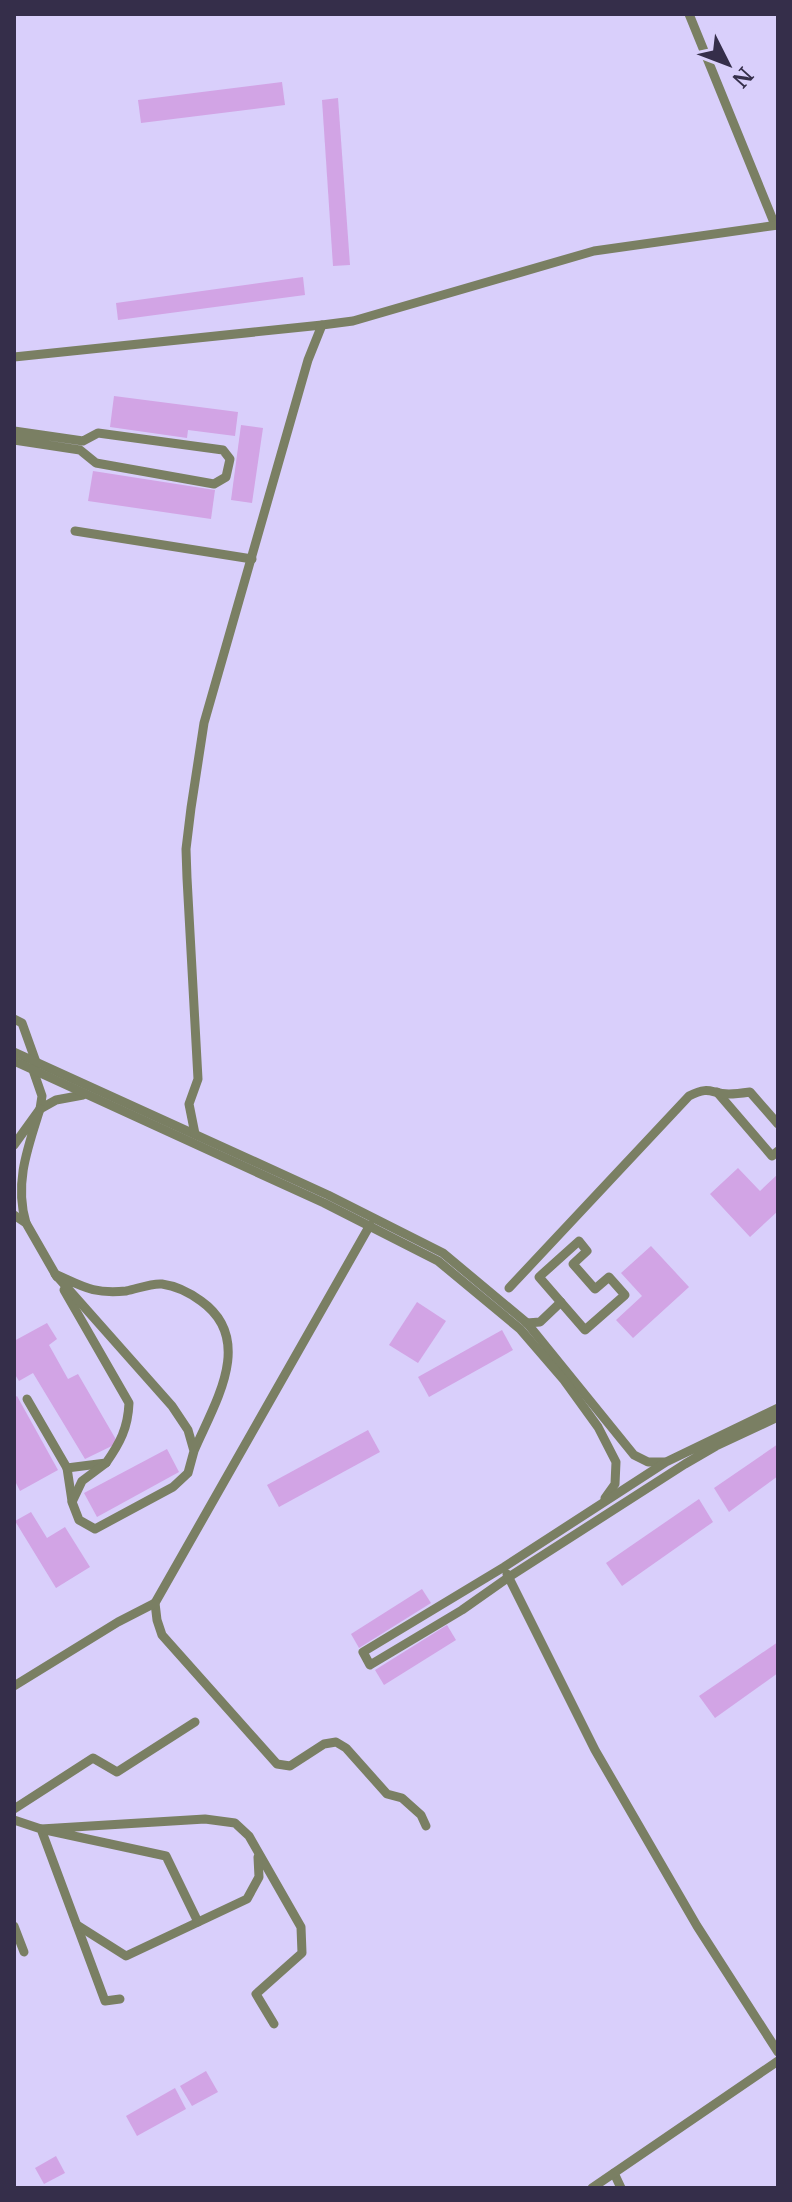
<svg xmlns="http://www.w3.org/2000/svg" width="792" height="2202" font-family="Merriweather,serif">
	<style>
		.building { fill: #d2a4e5 }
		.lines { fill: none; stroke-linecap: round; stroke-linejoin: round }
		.lane { stroke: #7a7f63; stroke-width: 9 }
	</style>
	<rect width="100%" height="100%" fill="#d9cffb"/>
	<g class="building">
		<path d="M282,82l3,23 -144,18 -3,-23z"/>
		<path d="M338,98l12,167 -17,1 -11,-166z"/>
		<path d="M303,277l2,18 -187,25 -2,-17z"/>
		<path d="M114,396l124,16 -3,24 -47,-6 -1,8 -77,-11z"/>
		<path d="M241,425l22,3 -11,75 -21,-3z"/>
		<path d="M93,471l122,19 -4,29 -123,-18z"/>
		<path d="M738,1168l22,23 18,-17v37l-28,26 -40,-43z"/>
		<path d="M651,1246l38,41 -56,51 -17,-18 26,-24 -21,-23z"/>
		<path d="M417,1302l29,19 -28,42 -29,-18z"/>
		<path d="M47,1323l10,16 -8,6 19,34 10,-5 40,69 -33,16 -52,-86 -14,8 -5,-8v-32z"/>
		<path d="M502,1330l11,20 -84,47 -11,-20z"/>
		<path d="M17,1396l41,74 -38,21 -6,-12v-81z"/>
		<path d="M368,1430l12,22 -101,55 -12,-22z"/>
		<path d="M778,1444v32l-49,36 -15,-24z"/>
		<path d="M167,1449l12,23 -82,45 -13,-24z"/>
		<path d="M699,1499l14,23 -91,64 -16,-23z"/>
		<path d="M31,1512l16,26 18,-11 25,40 -34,21 -41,-67z"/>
		<path d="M422,1589l9,14 -72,45 -8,-14z"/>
		<path d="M447,1625l9,15 -72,45 -9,-15z"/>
		<path d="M778,1642v31l-63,45 -16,-22z"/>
		<path d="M206,2071l12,21 -26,14 -12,-20z"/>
		<path d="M175,2088l11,21 -49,27 -11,-20z"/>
		<path d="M56,2156l9,17 -21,11 -9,-16z"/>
	</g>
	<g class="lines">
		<g class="lane">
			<path d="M689,14l86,211"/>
			<path d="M14,357l308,-32"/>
			<path d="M14,431l69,10 15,-8 125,17 7,9 -4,18 -12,7 -118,-21 -16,-13 -66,-10"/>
			<path d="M75,531l177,28"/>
			<path d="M14,1019l8,4 14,39 -3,8 9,26 -2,13 16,-9 27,-5"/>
			<path d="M14,1052l314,143 115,58 84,70 107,132 14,7h16"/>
			<path d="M14,1061l310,142 114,58 82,68 44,51 34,47 18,35 -1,22 -10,14"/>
			<path d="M717,1092l55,64 6,-5"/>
			<path d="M195,1134l-6,-30 9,-25 -11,-201 -1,-29 5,-41 13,-85 104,-363 14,-35 31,-4 241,-70 184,-26"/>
			<path d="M14,1145l26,-36c-12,38 -26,74 -14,114"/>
			<path d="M14,1215l12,8 31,54"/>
			<path d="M370,1225l-215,378 2,17 5,15 115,129 13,2 34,-22 12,-2 10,6 41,46 15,4 19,17 5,11"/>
			<path d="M579,1241l8,10 -14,13 22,25 14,-12 16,18 -40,35 -46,-53z"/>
			<path d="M509,1288l180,-192c22,-11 21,-2 40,-2 7,0 14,-1 21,-2l28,32"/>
			<path d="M64,1290l65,113c-1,25 -9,40 -23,60l-39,5 5,33"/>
			<path d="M527,1323l13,-1 21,-20"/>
			<path d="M27,1399l40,69"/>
			<path d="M778,1408l-112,54 -162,105 -141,85 7,13 92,-55 47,-33 176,-113 31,-18 62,-29"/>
			<path d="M106,1463l-24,18 -10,21 7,18 16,9 78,-42 15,-14 6,-22 -6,-21 -16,-24 -117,-132c29,13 38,20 71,17 11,-2 25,-8 36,-7 15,2 28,9 39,17 55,39 13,103 -7,150"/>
			<path d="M507,1574l88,176 102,176 81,126"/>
			<path d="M14,1686l104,-64 37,-19"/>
			<path d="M14,1809l79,-51 24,14 78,-50"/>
			<path d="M14,1820l27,9 64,172 15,-2"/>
			<path d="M198,1922l-32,-66 -125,-27 164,-10 30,4 14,13 52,91 1,26 -46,41 18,30"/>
			<path d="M77,1925l49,31 121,-57 12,-22 -1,-20"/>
			<path d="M14,1926l10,26"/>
			<path d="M614,2173l7,15"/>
			<path d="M592,2188l186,-127"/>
		</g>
	</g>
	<rect width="792" height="2202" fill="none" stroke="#352e4a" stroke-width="32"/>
	<g transform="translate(728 64) rotate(132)" stroke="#d9cffb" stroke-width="6" paint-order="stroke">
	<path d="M0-6L14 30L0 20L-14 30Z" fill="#352e4a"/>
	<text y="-12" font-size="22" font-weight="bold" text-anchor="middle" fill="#352e4a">N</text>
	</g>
</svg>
